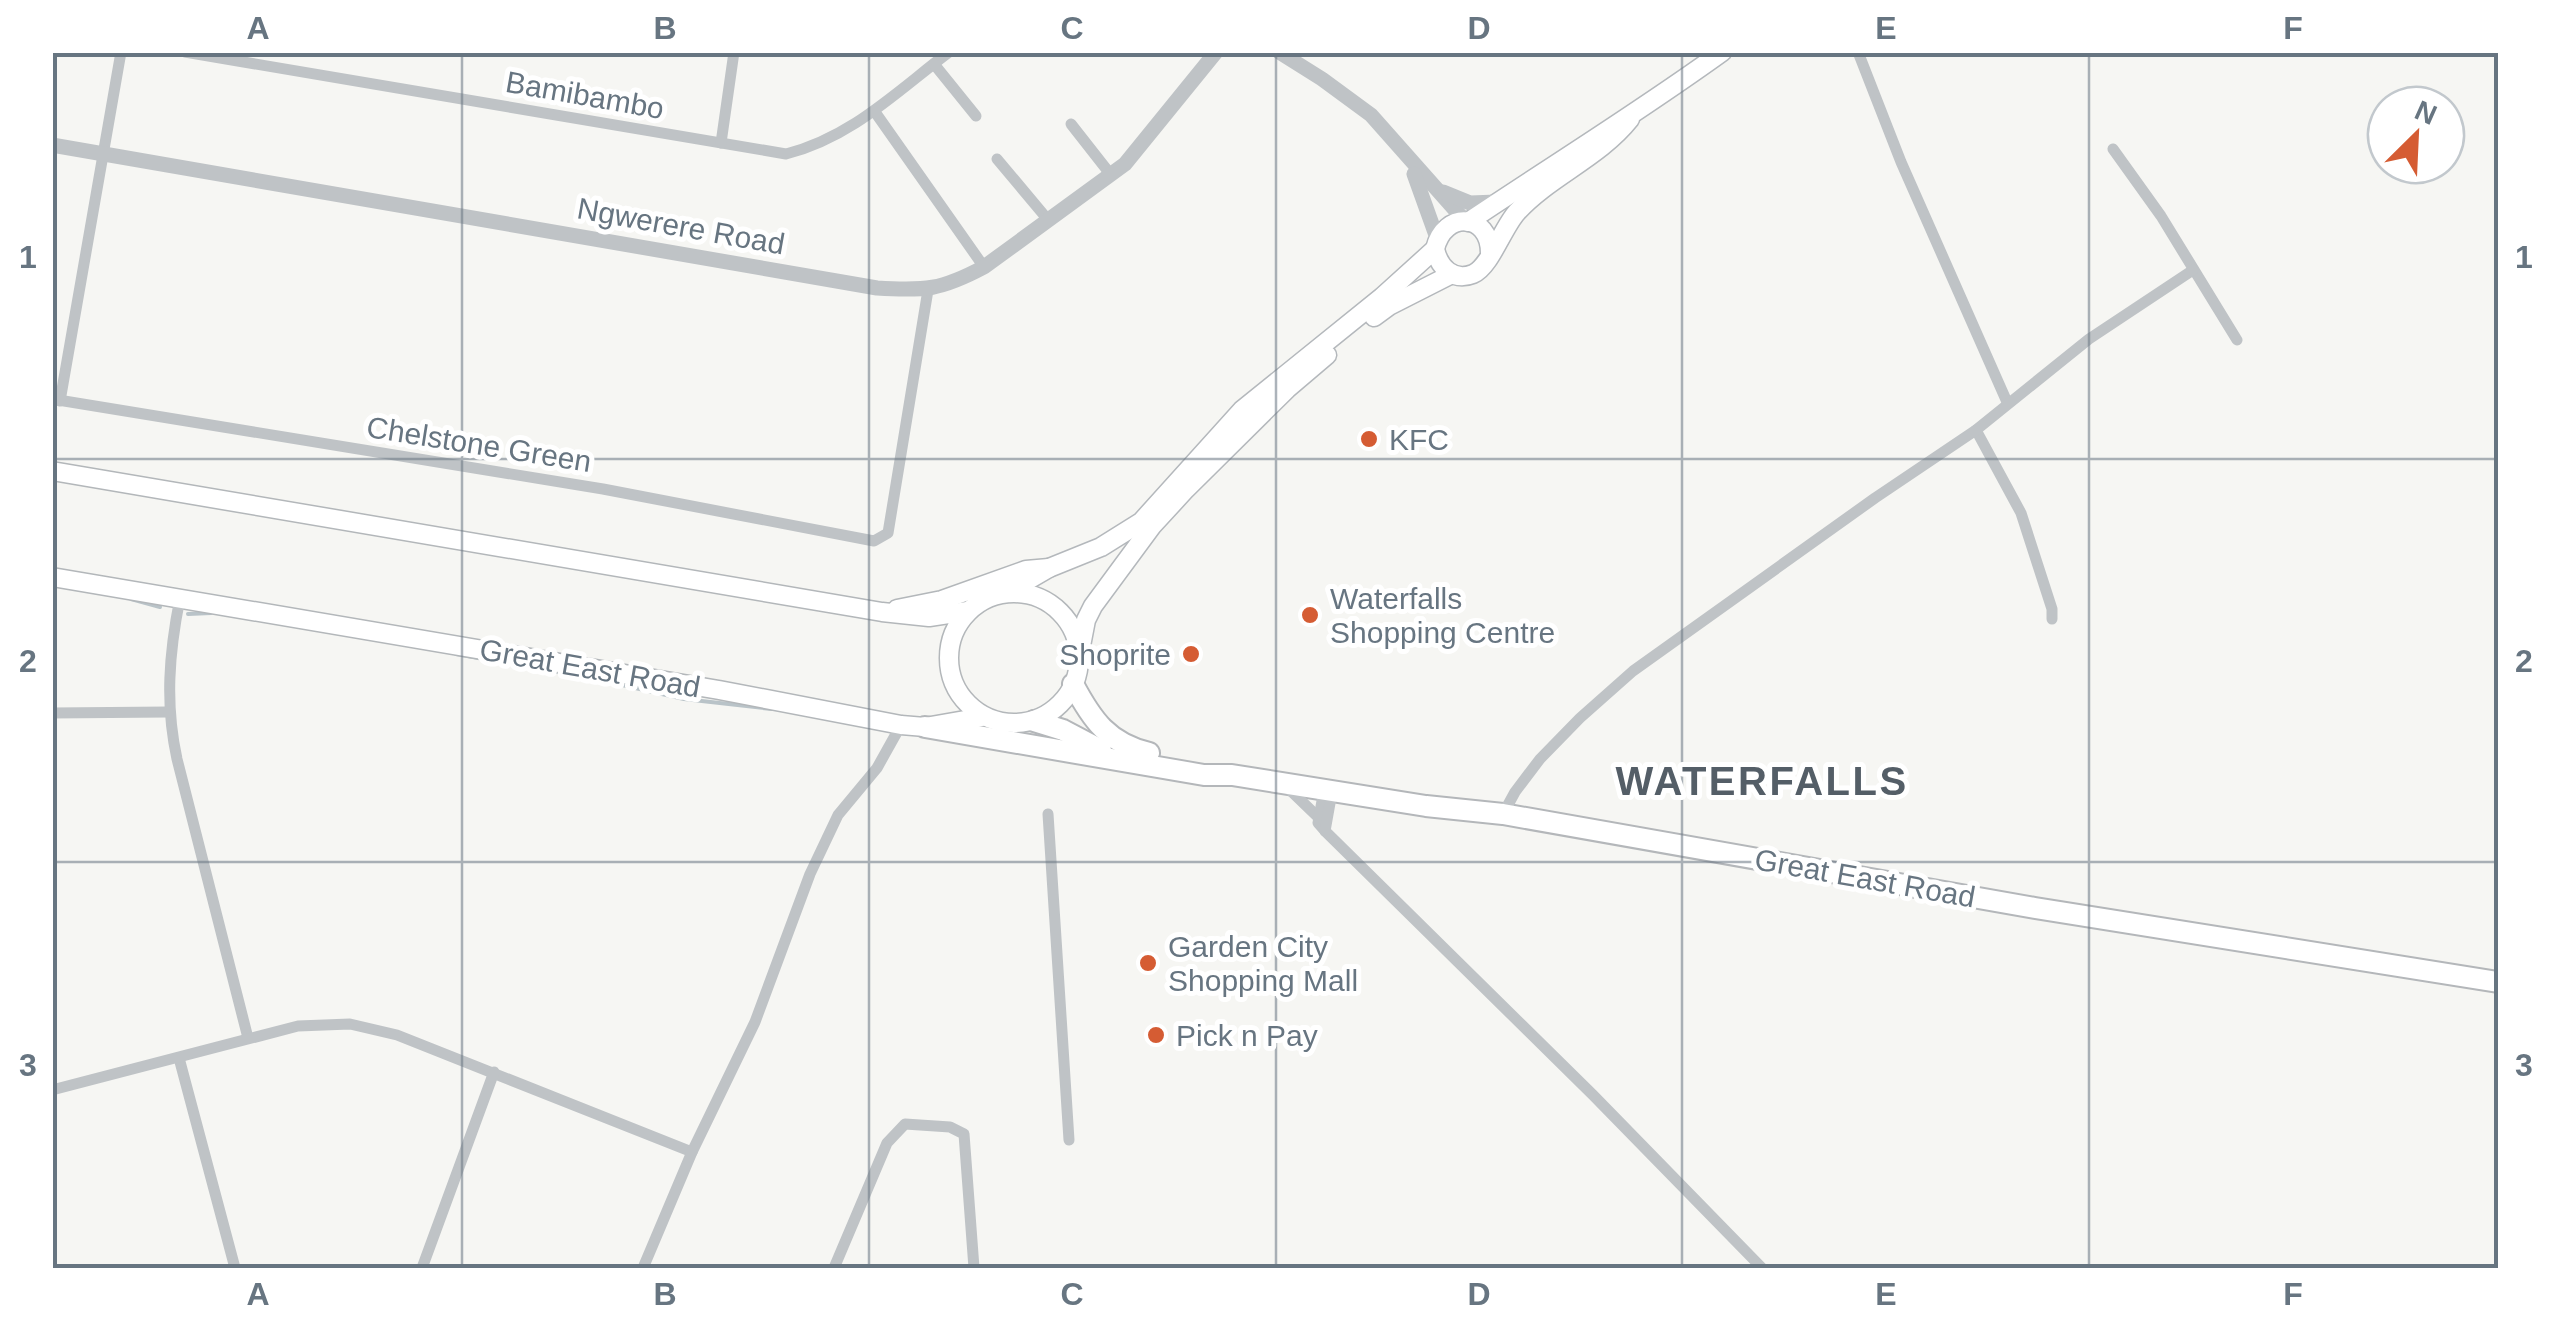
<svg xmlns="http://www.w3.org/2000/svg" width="2551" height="1321" font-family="Arial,sans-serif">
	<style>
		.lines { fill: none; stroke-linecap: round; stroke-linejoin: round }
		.stream { stroke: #b9c3c8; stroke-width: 4 }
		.secondary-casing { stroke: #b4b8bc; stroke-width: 21 }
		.primary-casing { stroke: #b3b7ba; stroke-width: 21 }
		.trunk-casing { stroke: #b4b7ba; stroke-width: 24 }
		.minor { stroke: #bfc3c6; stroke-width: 11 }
		.tertiary { stroke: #bfc3c6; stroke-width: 15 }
		.secondary { stroke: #fff; stroke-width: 18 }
		.primary { stroke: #fff; stroke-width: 18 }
		.trunk { stroke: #fff; stroke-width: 20 }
		.grid { fill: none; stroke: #677581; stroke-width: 2.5; stroke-opacity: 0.55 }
		.poi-dot { fill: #d55c33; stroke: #fff; stroke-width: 4 }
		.labels { text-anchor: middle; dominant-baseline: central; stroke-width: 10; stroke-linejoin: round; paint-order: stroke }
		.street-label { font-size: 30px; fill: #677581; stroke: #fff }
		.poi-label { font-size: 30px; fill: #677581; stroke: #fff; text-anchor: start }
		.district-label { font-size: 40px; font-weight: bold; letter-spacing: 2.5px; fill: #545e67; stroke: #fff }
		.neatline { fill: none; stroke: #677581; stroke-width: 4 }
		.grid-label { font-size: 32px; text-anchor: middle; font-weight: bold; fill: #677581 }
	</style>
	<rect width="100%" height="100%" fill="#f6f6f3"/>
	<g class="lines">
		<g class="stream">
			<path d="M131,599l29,8"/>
			<path d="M188,614l23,-1"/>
			<path d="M456,654l135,24 93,21 88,10"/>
		</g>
		<defs>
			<g id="secondary">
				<path d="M1468,222c85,-57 171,-110 254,-170"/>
				<path d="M1490,253c0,-40 -46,-43 -55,-4 4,18 18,33 38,25 17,-7 30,-47 44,-62 33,-36 82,-54 113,-93"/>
				<path d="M1374,317l15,-11 63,-32"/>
				<path d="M1006,593l43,-25 52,-21 40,-25 101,-112 140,-113 53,-48"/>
				<path d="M1080,651l6,-31 7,-14 59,-80 34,-37 101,-100 40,-34"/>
			</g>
			<g id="primary">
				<path d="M52,471l830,141 47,5 39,-6"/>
				<path d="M52,577l667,113 182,35 24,2 57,-10"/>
				<circle cx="1014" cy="658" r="65"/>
				<path d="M897,609l45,-9 84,-30 23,-2"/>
			</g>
			<g id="trunk">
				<path d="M1073,684c19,36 35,59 76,69"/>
				<path d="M1034,721l29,9 38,20"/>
				<path d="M925,727l279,48h28l194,31 77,8 532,94 463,74"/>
			</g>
		</defs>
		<use href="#secondary" class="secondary-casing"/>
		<use href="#primary" class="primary-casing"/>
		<use href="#trunk" class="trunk-casing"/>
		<g class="minor">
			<path d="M185,52l601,102c66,-17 110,-62 163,-102"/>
			<path d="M1858,52l43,110 106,240"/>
			<path d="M934,64l42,52"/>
			<path d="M875,112l109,155"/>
			<path d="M1071,124l40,51"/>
			<path d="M721,143l13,-91"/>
			<path d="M2113,149l48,67 76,124"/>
			<path d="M997,159l52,62"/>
			<path d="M52,399l551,90 271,52 14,-8 40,-243"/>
			<path d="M60,401l61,-349"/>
			<path d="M1976,430l45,83 31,96v10"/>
			<path d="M180,598c-11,55 -15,106 -3,161l71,279"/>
			<path d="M52,713l116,-1"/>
			<path d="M1290,790l29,28"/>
			<path d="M1324,790l-6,33 7,8 268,264 169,173"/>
			<path d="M1048,814l21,326"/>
			<path d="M1503,814l12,-22 25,-33 40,-41 53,-47 242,-173 101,-68 113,-91 104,-69"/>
			<path d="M1325,831l7,-39"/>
			<path d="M179,1058l56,210"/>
			<path d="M52,1090l246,-64 52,-2 47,11 295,117"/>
			<path d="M422,1268l72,-196"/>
			<path d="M643,1268l49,-116 63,-130 55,-148 28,-59 39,-47 24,-43"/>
			<path d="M834,1268l53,-125 18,-19 45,3 14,7 10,134"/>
		</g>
		<g class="tertiary">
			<path d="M1279,52l43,27 49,36 94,106"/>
			<path d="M52,145l825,143c48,3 64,2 107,-21l141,-103 91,-112"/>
			<path d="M1414,174l23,64"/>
			<path d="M1443,192l27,11 27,-1"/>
		</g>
		<use href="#secondary" class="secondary"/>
		<use href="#primary" class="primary"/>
		<use href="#trunk" class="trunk"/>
	</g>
	<path class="grid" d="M462,52v1216M869,52v1216M1276,52v1216M1682,52v1216M2089,52v1216M52,459h2446M52,862h2446"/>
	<g class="poi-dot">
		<circle cx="1369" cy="439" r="10"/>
		<circle cx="1310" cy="615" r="10"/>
		<circle cx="1191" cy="654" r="10"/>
		<circle cx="1148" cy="963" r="10"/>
		<circle cx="1156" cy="1035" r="10"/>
	</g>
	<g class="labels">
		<g class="street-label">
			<text transform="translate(585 95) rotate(10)">Bamibambo</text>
			<text transform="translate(681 226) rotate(10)">Ngwerere Road</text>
			<text transform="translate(479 444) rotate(9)">Chelstone Green</text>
			<text transform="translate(590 668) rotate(10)">Great East Road</text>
			<text transform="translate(1865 878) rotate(10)">Great East Road</text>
		</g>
		<g class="poi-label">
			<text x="1389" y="439">KFC</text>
			<text x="1330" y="598">Waterfalls<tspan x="1330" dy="34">Shopping Centre</tspan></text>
			<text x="1171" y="654" text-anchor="end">Shoprite</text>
			<text x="1168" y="946">Garden City<tspan x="1168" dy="34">Shopping Mall</tspan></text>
			<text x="1176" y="1035">Pick n Pay</text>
		</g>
		<g class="district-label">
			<text x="1762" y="781">WATERFALLS</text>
		</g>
	</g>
	<rect width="2551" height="1321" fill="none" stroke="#ffffff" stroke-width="110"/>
	<g transform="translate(2416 135) rotate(24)"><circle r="48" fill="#ffffff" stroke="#c2c8cd" stroke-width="2.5"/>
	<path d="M0-8L18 38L0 25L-18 38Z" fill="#d55c33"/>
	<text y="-15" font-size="28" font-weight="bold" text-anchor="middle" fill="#677581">N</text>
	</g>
	<rect x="55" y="55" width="2441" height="1211" class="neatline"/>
	<g class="grid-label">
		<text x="258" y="39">A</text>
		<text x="665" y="39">B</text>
		<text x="1072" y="39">C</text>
		<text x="1479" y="39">D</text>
		<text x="1886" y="39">E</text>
		<text x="2293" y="39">F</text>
		<text x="28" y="268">1</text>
		<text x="2524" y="268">1</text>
		<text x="28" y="672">2</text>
		<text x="2524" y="672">2</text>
		<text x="28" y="1076">3</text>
		<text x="2524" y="1076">3</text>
		<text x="258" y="1305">A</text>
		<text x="665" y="1305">B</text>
		<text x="1072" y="1305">C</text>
		<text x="1479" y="1305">D</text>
		<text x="1886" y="1305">E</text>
		<text x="2293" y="1305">F</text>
	</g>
</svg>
